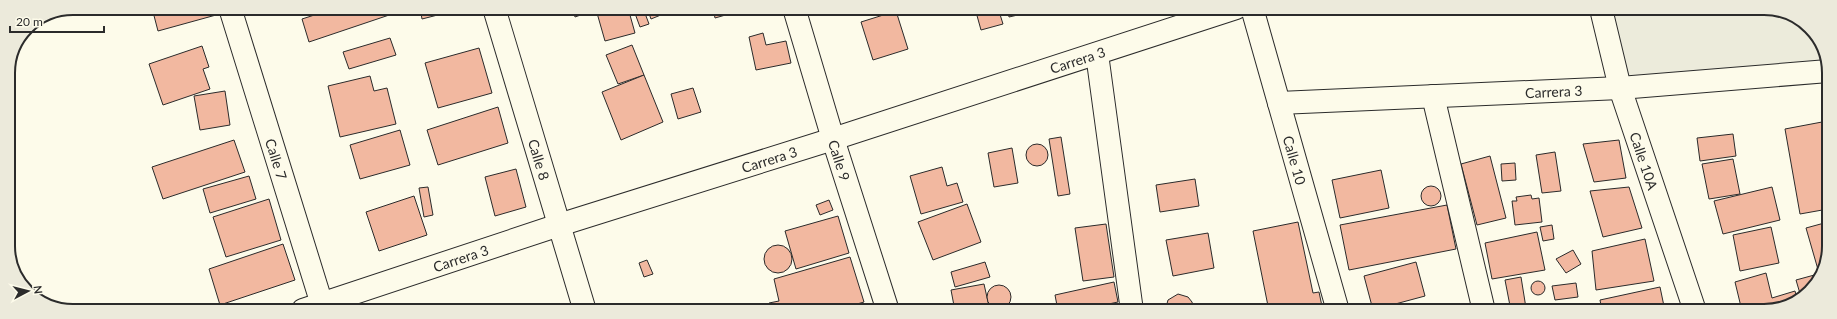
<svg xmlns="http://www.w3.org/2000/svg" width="1837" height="319" font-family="Lato,sans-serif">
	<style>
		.green { fill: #ecebdb; stroke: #74746e }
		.building { fill: #f2b8a0; stroke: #2b2b2b }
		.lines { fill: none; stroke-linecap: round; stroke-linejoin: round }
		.minor-casing { stroke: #2b2b2b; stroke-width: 24 }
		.minor { stroke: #fdfbea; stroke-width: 22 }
		.labels { text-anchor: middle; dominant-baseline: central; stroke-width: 3; stroke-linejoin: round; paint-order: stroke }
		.street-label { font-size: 14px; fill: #2b2b2b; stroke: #fdfbea }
		.rim { fill: none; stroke: #2b2b2b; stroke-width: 2 }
	</style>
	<rect width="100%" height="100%" fill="#fdfbea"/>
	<path class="green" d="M1613,9h160l34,15 21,38 -203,18z"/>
	<g class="building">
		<path d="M152,8h62l2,7 -58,16z"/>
		<path d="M336,8h70l1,1 -98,33 -7,-23z"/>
		<path d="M420,8h41v1l-39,10z"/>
		<path d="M572,8h28l-25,9z"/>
		<path d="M613,8h15l7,25 -30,8 -8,-28z"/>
		<path d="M633,8h10l6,16 -9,3z"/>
		<path d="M647,8h26v2l-22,9z"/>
		<path d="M713,8h37l-35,10z"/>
		<path d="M992,8h6l5,16 -22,6 -5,-18z"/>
		<path d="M1007,8h23l1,4 -22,5z"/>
		<path d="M896,11l12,38 -35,11 -12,-38z"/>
		<path d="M763,33l3,12 20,-4 5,22 -35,7 -7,-33z"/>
		<path d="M390,38l6,17 -47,14 -6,-17z"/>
		<path d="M632,45l12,30 -26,9 -12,-29z"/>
		<path d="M202,46l7,21 -6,2 7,20 -47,16 -14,-41z"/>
		<path d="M479,48l13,45 -54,15 -13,-45z"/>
		<path d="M644,75l19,47 -42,18 -19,-48z"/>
		<path d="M370,76l4,15 13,-3 9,36 -56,13 -12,-51z"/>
		<path d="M693,88l8,24 -23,7 -7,-25z"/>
		<path d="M225,91l5,34 -30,5 -6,-34z"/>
		<path d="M498,107l10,36 -70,22 -11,-35z"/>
		<path d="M1822,122l6,35v52l-28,5 -15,-85z"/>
		<path d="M400,130l10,35 -50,14 -10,-34z"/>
		<path d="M1733,134l3,22 -36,5 -3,-23z"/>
		<path d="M1061,137l9,57 -12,2 -9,-57z"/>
		<path d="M234,140l11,32 -82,27 -11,-32z"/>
		<path d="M1619,140l7,38 -32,4 -11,-38z"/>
		<circle cx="1037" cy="155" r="11"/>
		<path d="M1012,148l6,35 -24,4 -6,-34z"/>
		<path d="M1555,152l6,39 -19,2 -6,-38z"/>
		<path d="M1490,156l16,62 -29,7 -16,-61z"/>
		<path d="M1733,159l7,35 -31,5 -7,-35z"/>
		<path d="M1515,163l1,17 -14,1 -1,-17z"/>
		<path d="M942,167l5,19 10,-3 6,19 -42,12 -11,-38z"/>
		<path d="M516,169l10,38 -31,9 -10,-39z"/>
		<path d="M1381,170l8,38 -49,10 -8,-38z"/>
		<path d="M249,176l7,23 -46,14 -7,-24z"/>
		<path d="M1195,179l4,27 -39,6 -4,-27z"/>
		<circle cx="1431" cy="196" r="10"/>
		<path d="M428,187l5,28 -9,2 -5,-29z"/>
		<path d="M1629,187l13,41 -39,9 -13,-46z"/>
		<path d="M1772,187l8,33 -57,14 -9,-33z"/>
		<path d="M1531,195l1,4 7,-1 3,24 -27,3 -3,-24h5l-1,-4z"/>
		<path d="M414,196l13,39 -48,16 -13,-39z"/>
		<path d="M269,199l12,41 -55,17 -13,-40z"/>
		<path d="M829,200l4,10 -13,5 -4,-10z"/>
		<path d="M967,204l14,38 -48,18 -15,-38z"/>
		<path d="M1447,205l9,44 -107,21 -9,-45z"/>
		<path d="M838,216l11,37 -53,16 -11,-38z"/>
		<path d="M1298,222l15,71 6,-1 4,19h-54l-16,-80z"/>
		<path d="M1828,222v33l-9,18 -13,-45z"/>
		<path d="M1106,224l8,53 -31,4 -8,-53z"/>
		<path d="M1552,225l2,14 -11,2 -3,-14z"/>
		<path d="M1771,227l8,36 -39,8 -7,-36z"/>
		<path d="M1537,232l8,38 -53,9 -7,-36z"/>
		<path d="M1208,233l6,35 -41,8 -7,-36z"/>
		<path d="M1645,239l9,42 -58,9 -4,-39z"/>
		<path d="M283,244l12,36 -75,25 -11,-36z"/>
		<circle cx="778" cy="259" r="14"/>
		<path d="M1573,250l8,14 -15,9 -10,-14z"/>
		<path d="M850,257l14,45 -31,9h-62l-2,-8 10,-2 -5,-22z"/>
		<path d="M647,260l6,14 -9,3 -5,-14z"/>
		<path d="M985,262l5,15 -35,10 -4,-15z"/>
		<path d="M1416,262l9,34 -52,14 -9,-34z"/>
		<path d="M1766,273l6,25 23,-7 2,8 -33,12h-22l-7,-29z"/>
		<path d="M1818,274l-11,21 -6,2 -5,-17z"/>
		<path d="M1521,277l5,31 -15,3 -6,-31z"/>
		<circle cx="1538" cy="288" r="7"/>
		<path d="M1114,282l4,20 -42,9h-18l-3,-16z"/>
		<path d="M1576,283l2,14 -23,3 -3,-14z"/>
		<path d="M984,284l6,27h-35l-4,-21z"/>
		<circle cx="999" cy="297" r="12"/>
		<path d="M1660,287l5,24h-63l-2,-11z"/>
		<path d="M1178,294l10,3 4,5 2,9h-29l3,-11z"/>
		<path d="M1028,306l1,5h-21z"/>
		<path d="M1580,306v5h-10v-4z"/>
	</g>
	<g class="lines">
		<defs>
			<g id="minor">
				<path id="s1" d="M230,8l94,303"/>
				<path id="s2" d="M494,8l91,303"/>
				<path id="s3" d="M794,8l39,131 55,172"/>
				<path id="s4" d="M1252,8l86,303"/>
				<path id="s5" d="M1601,9l19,79 75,223"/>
				<path d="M1097,54l35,257"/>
				<path d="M1433,96l51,215"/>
				<path id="s6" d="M1279,103l341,-15 208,-17"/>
				<path id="s7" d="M303,310l256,-85 274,-86 403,-131"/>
			</g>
		</defs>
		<use href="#minor" class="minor-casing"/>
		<use href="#minor" class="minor"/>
	</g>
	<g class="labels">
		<g class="street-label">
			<text stroke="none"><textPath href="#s7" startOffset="814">Carrera 3</textPath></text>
			<text stroke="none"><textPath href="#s6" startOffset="275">Carrera 3</textPath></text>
			<text stroke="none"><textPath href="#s1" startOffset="158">Calle 7</textPath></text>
			<text stroke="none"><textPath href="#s2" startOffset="158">Calle 8</textPath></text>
			<text stroke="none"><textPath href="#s7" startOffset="490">Carrera 3</textPath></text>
			<text stroke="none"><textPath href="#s3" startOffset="159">Calle 9</textPath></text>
			<text stroke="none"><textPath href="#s4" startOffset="158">Calle 10</textPath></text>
			<text stroke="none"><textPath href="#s5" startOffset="158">Calle 10A</textPath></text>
			<text stroke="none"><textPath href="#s7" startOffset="166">Carrera 3</textPath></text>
		</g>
	</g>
	<path d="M0 0H1837V319H0ZM73 15H1764A58 58 0 0 1 1822 73V246A58 58 0 0 1 1764 304H73A58 58 0 0 1 15 246V73A58 58 0 0 1 73 15Z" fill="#eceadb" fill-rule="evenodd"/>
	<path class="rim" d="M73 15H1764A58 58 0 0 1 1822 73V246A58 58 0 0 1 1764 304H73A58 58 0 0 1 15 246V73A58 58 0 0 1 73 15Z"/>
	<g transform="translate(28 291) rotate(83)" stroke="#fdfbea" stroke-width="3" paint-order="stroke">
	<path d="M0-3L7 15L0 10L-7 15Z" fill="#2b2b2b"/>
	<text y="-6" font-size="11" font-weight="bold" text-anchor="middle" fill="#2b2b2b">N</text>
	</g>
	<path d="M10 26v6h94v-6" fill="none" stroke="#2b2b2b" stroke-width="2"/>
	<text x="16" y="26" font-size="12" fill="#2b2b2b" stroke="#fdfbea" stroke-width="3" paint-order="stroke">20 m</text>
</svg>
